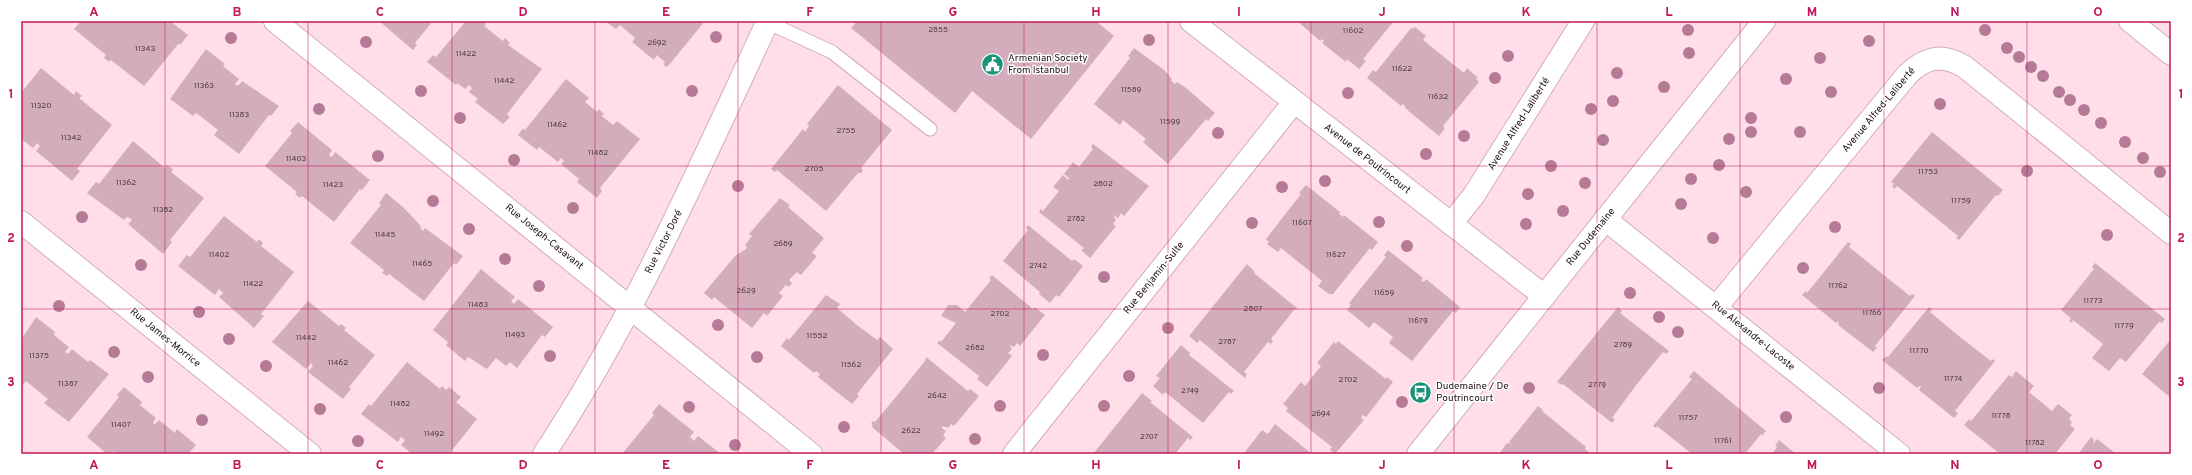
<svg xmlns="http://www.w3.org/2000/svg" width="2192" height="475" font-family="Overpass,sans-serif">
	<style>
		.building { fill: #d4adbc }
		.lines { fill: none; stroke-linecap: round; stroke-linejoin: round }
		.service-casing { stroke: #d3acbb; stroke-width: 15 }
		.minor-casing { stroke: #d3acbb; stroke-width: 24 }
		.tertiary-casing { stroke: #d3acbb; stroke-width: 24 }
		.motorway-casing { stroke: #d3acbb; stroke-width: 24 }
		.service { stroke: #fff; stroke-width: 13 }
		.minor { stroke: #fff; stroke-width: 22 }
		.tertiary { stroke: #fff; stroke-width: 22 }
		.motorway { stroke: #fff; stroke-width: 22 }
		.tree { fill: #b57a95 }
		.grid { fill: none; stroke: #c2185b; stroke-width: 1; stroke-opacity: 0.55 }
		.labels { text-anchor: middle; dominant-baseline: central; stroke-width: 3; stroke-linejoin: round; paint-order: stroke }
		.number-label { font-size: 8px; fill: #4c3840 }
		.poi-label { font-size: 10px; fill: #1f1117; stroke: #fff; text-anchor: start }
		.street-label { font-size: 10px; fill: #1f1117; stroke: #fff }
		.neatline { fill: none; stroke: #c2185b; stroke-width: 1.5 }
		.grid-label { font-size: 13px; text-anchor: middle; font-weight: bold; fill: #c2185b }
	</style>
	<rect width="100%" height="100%" fill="#ffdeea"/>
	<g class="building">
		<path d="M81,21h89l18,14 -8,10 -1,-2 -35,43 -33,-26 -2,2 -5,-4 2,-3 -32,-26z"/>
		<path d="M379,21h54l-18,22 2,2 -4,5z"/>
		<path d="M466,21h16l4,3 -2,2 19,15 2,-3 5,5 -2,2 34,24 -35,45 3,3 -7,7 -28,-22 3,-3 -9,-7 3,-4 -3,-3 -4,4 -8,-6 -1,2 -29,-23 6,-7 3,2z"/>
		<path d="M605,21h100l-36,44 -3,2 -3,-3 2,-2 -8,-7 -3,5 -22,-18 3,-4 -15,-13 -4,4z"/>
		<path d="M857,21h239l18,15 -83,103 -59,-48 -17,22 -104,-85z"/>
		<path d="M1297,21h97l-31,38 3,2 -7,8 -12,-10 -1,3 -24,-19 2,-2 -2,-2 -2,2z"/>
		<path d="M1415,27l11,9 -3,4 41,33 3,-5 11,10 -2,1 3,3 -36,44 2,2 -6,8 -33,-27 -2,-4 -1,-1 -2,2 -34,-28 6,-8 3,2 35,-44 2,1z"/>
		<path d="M1134,48l30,22 8,9 -1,1 4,4 2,-2 9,6 29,25 -7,8 -2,-2 -38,45 -25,-22 3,-3 -23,-19 -3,5 -26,-21 36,-46 -2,-2z"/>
		<path d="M206,49l19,15 -2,2 16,13 -4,5 3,2 4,-5 37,25 -8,10 -2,-1 -30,39 -25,-19 4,-5 -10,-8 -12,-9 -3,3 -23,-17z"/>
		<path d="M41,68l33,27 2,-4 6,5 -3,2 33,27 -35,44 3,2 -8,10 -36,-30 4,-5 -3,-3 -4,5 -12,-9v-46z"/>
		<path d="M566,79l23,19 -4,4 12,10 2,-3 5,5 -2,2 11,9 4,-4 23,18 -40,49 2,3 -5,7 -20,-16 2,-3 -18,-15 3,-3 -3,-3 -3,4 -19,-15 -2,3 -19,-15 5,-7 2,2z"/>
		<path d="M838,85l54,45 -31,38 2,2 -2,3h-3l-32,38 -49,-41 -2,2 -4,-3 32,-40 2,3 4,-6 -2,-2z"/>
		<path d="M298,122l34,28 -3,5 3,2 3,-5 35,28 -8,10 -2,-1 -26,33 -32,-26 -2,2 -5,-4 2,-2 -32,-26 27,-33 -2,-2z"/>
		<path d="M1932,132l71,58 -5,6 -2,-1 -37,45 -3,-2 2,-2 -61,-50 -3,3 -2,-3 2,-2 -3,-2z"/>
		<path d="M133,141l32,27 2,-3 6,4 -2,3 33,26 -34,42 2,2 -9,12 -35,-30 4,-4 -2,-2 -3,-1 -3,3 -37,-27 9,-11 3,2z"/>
		<path d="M1093,144l56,42 -25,30 -3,-3 -3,5 -5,-3 3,5 -3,4 3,2 -26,32 -9,-8 3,-2 -45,-36 2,-3 2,2 16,-20 -6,-4 10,-12 5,5 1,-2 -5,-4 9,-12 6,5 14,-18 -2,-2z"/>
		<path d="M1306,185l34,27 -1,2 4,3 1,-2 34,27 -6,8 -2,-2 -37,46h-4l-11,-8 4,-5 -41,-33 -3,4 -11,-8 2,-2 -3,-3 35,-45 -2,-1z"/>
		<path d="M386,193l18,15 17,18 -1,1 3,4 2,-3 38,28 -7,9 -2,-2 -30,38 -35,-27 -2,2 -5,-3 2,-3 -34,-27 31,-38 -2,-2z"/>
		<path d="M780,198l10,7 -2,2 36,31 -12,15 5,3 -16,19 -4,-3 -8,8 3,3 -3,4 -3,-2 -7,8 4,3 -16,20 -3,-3 -12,15 -38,-31 -2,3 -8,-7 31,-37 11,-7 1,-2 -2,-2 7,-9 -3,-2z"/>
		<path d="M224,216l33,26 2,-3 4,4 -2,3 33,26 -33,42 3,2 -10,12 -35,-31 4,-4 -4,-4 -4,6 -37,-29 9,-11 3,2z"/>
		<path d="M1028,225l44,36 2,-2 9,7 -24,31 -3,-2 -6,8 -11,-9 1,-2 -37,-31 25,-31 -2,-2z"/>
		<path d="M1848,242l3,2 -2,3 61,49 2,-2 3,2 -40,50 2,2 -4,4 -35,-27 1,-4 -3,2 -34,-28 4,-4 1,2z"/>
		<path d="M1388,250l35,28 -2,2 3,2 2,-3 34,28 -4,6 -3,-2 -41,50 -23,-18 4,-6 -19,-15 -5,6 -22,-18 4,-5 -2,-2 37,-46 -2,-2z"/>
		<path d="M2095,263l70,56 -3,4 -3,-1 -33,40 -6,-4 -11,13 -17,-13 11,-14 -30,-24 -1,3 -3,-2 2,-3 -10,-8 33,-41 -2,-2z"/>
		<path d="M1247,264l8,8 -1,1 44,36 -4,1 -23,29 2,2 -2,3 -3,-2 -24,30 3,2 -2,4 -45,-38 -3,3 -8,-7z"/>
		<path d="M481,269l34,28 -4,4 3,3 4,-5 35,28 -8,10 -3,-2 -25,33 -7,-6 -4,4 -10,-8 -9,11 -19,-12 -3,4 -19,-16 2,-3 -15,-12z"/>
		<path d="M992,275l41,34 2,-2 10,8 -25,31 -3,-3 -3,4 -5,-2 3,4 -4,4 4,3 -25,31 -10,-8 2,-3 -42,-33 3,-3 1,2 15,-19 -15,-7 7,-11h9l8,7 26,-32 -2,-2z"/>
		<path d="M826,295l14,9 -3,4 20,17 20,15 3,-3 13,12 -36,45 2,2 -7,8 -34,-27 2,-3 -4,-3 -2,2 -33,-27 6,-8 2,2z"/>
		<path d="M308,301l31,25 2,-2 5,4 -2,2 31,25 -26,32 2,2 -8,10 -35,-27 5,-6 -2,-3 -5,6 -34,-27z"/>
		<path d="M1618,307l4,4 -2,2 49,38 -3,3 -3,-2 -26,32 -25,34 3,1 -3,4 -49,-39 -1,1 -5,-3z"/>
		<path d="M1929,307l3,2 -2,3 30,25 31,24 2,-2 2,2 -40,50 3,2 -4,5 -35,-28 2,-3 -2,-1 -2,2 -35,-28 4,-4 2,1z"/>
		<path d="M36,317l19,15 -1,3 15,12 -4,5 3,2 4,-5 16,13 2,-2 19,14 -40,48 -25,-19 4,-4 -22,-18 -3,4 -2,-2v-43z"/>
		<path d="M2171,339v59l-29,-24z"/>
		<path d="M1338,341l48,38 1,-2 6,5 -27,35 -3,-2 -2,3 3,2 -29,34 -5,-4 2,-3 -46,-36 2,-3 -5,-4 18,-22 4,4 16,-20 -4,-3 17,-21 2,2z"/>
		<path d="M1181,345l9,8 -1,2 45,36 -3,3 -2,-2 -26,31 -38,-31 -2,3 -10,-9 7,-8 -4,-2z"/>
		<path d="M926,357l42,34 2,-2 9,7 -25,30 -3,-2 -3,4 -5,-2 -1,2 4,3 -3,4 3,3 -14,16h-28l-32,-27 1,-1 -2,-2 2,-3 2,1 25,-30 25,-31z"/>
		<path d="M407,362l33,27 2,-3 4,4 3,-3 12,10 -5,5 21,17 -28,35h-37l-11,-9 4,-5 -4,-3 -3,5 -37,-28 8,-10 2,2z"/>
		<path d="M1694,371l72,60 -4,5 -1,-2 -16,20h-53l-35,-28 -1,2 -3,-2 39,-47 -3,-2z"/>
		<path d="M2016,371l18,15 -5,6 23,19 6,-7 14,11 -3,4 3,3 -2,3 5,4 -20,25h-55l-36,-29 5,-6 2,2 38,-46 3,2z"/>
		<path d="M124,387l18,15 -2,3 16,13 -3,4 1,2h1l4,-4 16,13 2,-4 19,16 -8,9h-71l-3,-3 -3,3h-4l-20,-17 32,-40 -2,-2z"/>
		<path d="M1142,393l10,8 -2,1 43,35 -3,3 -2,-2 -13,16h-82z"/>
		<path d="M659,404l35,28 -4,5 4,4 4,-5 23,18h-99l32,-39 -2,-2z"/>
		<path d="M1538,406l5,4 -1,1 44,36 -1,2 6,5h-92l8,-11 5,1 -3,-2z"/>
		<path d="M1275,424l37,30 -68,-1 18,-23 6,4z"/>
		<path d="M2091,437l3,3 -1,2 1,1 3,-4 17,13 -2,2h-34z"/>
		<path d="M1779,440l17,14h-24l5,-7 -2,-1z"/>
	</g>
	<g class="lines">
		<defs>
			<path id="service" d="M767,22l65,30 98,77"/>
			<g id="minor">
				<path d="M275,21l536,433"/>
				<path d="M1191,21l353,275"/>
				<path d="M1605,219l294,235"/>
				<path d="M21,222l289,232"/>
				<path d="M1451,224l23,-29 109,-174"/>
				<path d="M1717,306l190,-231c18,-18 35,-22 58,-8l206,166"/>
				<path d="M544,454c90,-136 155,-286 224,-433"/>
				<path d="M1014,454l280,-352"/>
			</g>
			<path id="tertiary" d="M1418,454l346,-433"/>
			<path id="motorway" d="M2130,21l41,33"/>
		</defs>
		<use href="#service" class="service-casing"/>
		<use href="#minor" class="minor-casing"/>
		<use href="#tertiary" class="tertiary-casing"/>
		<use href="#motorway" class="motorway-casing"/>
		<use href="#service" class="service"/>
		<use href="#minor" class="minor"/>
		<use href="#tertiary" class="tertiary"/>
		<use href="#motorway" class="motorway"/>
	</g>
	<g class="tree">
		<circle cx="1688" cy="30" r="6"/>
		<circle cx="1985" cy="30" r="6"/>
		<circle cx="716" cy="37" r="6"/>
		<circle cx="231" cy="38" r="6"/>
		<circle cx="1149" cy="40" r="6"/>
		<circle cx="1869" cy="41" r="6"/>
		<circle cx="366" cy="42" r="6"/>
		<circle cx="2007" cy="48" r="6"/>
		<circle cx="1689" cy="53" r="6"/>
		<circle cx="1508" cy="56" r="6"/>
		<circle cx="2019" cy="57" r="6"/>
		<circle cx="1820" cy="58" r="6"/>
		<circle cx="2031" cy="67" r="6"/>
		<circle cx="1617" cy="73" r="6"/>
		<circle cx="2043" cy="76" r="6"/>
		<circle cx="1495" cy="78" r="6"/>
		<circle cx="1786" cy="79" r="6"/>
		<circle cx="1664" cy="87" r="6"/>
		<circle cx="421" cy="91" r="6"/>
		<circle cx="692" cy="91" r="6"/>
		<circle cx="1831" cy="92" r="6"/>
		<circle cx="2059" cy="92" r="6"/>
		<circle cx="1348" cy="93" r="6"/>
		<circle cx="2070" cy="100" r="6"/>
		<circle cx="1613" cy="101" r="6"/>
		<circle cx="1940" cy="104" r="6"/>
		<circle cx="319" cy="109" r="6"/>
		<circle cx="1591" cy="109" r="6"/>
		<circle cx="2084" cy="110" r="6"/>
		<circle cx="460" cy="118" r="6"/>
		<circle cx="1751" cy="118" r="6"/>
		<circle cx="2101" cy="123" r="6"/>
		<circle cx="1751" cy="132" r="6"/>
		<circle cx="1800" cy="132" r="6"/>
		<circle cx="1218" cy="133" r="6"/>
		<circle cx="1464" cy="136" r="6"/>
		<circle cx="1729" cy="139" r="6"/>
		<circle cx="1603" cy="140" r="6"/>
		<circle cx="2125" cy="142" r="6"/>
		<circle cx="1426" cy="154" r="6"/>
		<circle cx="378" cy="156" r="6"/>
		<circle cx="2143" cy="158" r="6"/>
		<circle cx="514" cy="160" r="6"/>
		<circle cx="1719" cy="165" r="6"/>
		<circle cx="1551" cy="166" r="6"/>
		<circle cx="2027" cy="171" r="6"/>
		<circle cx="2160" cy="172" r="6"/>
		<circle cx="1691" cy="179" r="6"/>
		<circle cx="1325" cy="181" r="6"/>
		<circle cx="1585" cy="183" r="6"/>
		<circle cx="738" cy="186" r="6"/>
		<circle cx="1282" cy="187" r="6"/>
		<circle cx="1746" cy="192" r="6"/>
		<circle cx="1528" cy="194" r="6"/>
		<circle cx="433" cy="201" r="6"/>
		<circle cx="1681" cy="204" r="6"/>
		<circle cx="573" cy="208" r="6"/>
		<circle cx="1563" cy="211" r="6"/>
		<circle cx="82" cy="217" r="6"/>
		<circle cx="1379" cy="222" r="6"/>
		<circle cx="1252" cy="223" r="6"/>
		<circle cx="1526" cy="224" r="6"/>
		<circle cx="1835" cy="227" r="6"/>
		<circle cx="469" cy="229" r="6"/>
		<circle cx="2107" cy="235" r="6"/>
		<circle cx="1713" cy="238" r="6"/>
		<circle cx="1407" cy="246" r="6"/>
		<circle cx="505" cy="259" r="6"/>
		<circle cx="141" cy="265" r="6"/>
		<circle cx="1803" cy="268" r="6"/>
		<circle cx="1104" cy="277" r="6"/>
		<circle cx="539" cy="286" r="6"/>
		<circle cx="1630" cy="293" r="6"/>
		<circle cx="59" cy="306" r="6"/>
		<circle cx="199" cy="312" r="6"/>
		<circle cx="1659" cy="317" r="6"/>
		<circle cx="718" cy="325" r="6"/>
		<circle cx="1168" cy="328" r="6"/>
		<circle cx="1678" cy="332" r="6"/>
		<circle cx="229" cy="339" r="6"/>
		<circle cx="114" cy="352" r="6"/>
		<circle cx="1043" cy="355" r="6"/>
		<circle cx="550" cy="356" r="6"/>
		<circle cx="757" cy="357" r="6"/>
		<circle cx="266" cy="366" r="6"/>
		<circle cx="1129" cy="376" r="6"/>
		<circle cx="148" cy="377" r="6"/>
		<circle cx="1529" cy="388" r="6"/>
		<circle cx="1879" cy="388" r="6"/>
		<circle cx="1402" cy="402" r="6"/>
		<circle cx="1000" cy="406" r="6"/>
		<circle cx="1104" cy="406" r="6"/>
		<circle cx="689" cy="407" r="6"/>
		<circle cx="320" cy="409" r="6"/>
		<circle cx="1786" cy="417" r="6"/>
		<circle cx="202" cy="420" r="6"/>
		<circle cx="844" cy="427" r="6"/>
		<circle cx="975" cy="439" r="6"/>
		<circle cx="358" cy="441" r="6"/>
		<circle cx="735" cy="445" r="6"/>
	</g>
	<path class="grid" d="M165,21v433M308,21v433M452,21v433M595,21v433M738,21v433M881,21v433M1024,21v433M1168,21v433M1311,21v433M1454,21v433M1597,21v433M1740,21v433M1884,21v433M2027,21v433M21,166h2150M21,309h2150"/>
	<defs>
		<symbol id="civic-disc" viewBox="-11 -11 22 22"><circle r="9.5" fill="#199379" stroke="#fff"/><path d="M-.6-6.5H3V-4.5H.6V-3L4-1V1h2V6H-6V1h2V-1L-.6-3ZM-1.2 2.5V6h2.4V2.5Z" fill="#fff"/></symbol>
		<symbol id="bus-disc" viewBox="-11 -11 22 22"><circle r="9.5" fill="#199379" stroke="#fff"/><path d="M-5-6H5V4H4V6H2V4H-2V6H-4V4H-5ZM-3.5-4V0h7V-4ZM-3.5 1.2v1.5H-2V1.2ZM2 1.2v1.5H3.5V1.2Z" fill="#fff"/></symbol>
	</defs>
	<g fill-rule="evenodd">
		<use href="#civic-disc" x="980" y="52" width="25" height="25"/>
		<use href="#bus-disc" x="1408" y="380" width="25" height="25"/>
	</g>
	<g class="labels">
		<g class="number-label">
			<text x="938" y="30">2855</text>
			<text x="1353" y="31">11602</text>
			<text x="657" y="43">2692</text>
			<text x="145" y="49">11343</text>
			<text x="466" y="54">11422</text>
			<text x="1402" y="69">11622</text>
			<text x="504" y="81">11442</text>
			<text x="204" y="86">11363</text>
			<text x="1131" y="90">11589</text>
			<text x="1438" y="97">11632</text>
			<text x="41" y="106">11320</text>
			<text x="239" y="115">11383</text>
			<text x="1170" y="122">11599</text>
			<text x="557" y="125">11462</text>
			<text x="846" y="131">2755</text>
			<text x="71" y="138">11342</text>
			<text x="598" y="153">11482</text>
			<text x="296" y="159">11403</text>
			<text x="814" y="169">2705</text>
			<text x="1928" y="172">11753</text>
			<text x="126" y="183">11362</text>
			<text x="1103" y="184">2802</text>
			<text x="333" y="185">11423</text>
			<text x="1961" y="201">11759</text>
			<text x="163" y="210">11382</text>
			<text x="1076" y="219">2782</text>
			<text x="1302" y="223">11607</text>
			<text x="385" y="235">11445</text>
			<text x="783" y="244">2689</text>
			<text x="219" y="255">11402</text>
			<text x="1336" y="255">11627</text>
			<text x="422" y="264">11465</text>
			<text x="1038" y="266">2742</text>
			<text x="253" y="284">11422</text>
			<text x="1838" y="286">11762</text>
			<text x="746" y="291">2629</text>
			<text x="1384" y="293">11659</text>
			<text x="2093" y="301">11773</text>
			<text x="478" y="305">11483</text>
			<text x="1253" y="309">2807</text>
			<text x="1872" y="313">11766</text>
			<text x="1000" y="314">2702</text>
			<text x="1418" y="321">11679</text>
			<text x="2124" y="326">11779</text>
			<text x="515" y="335">11493</text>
			<text x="817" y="336">11552</text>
			<text x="306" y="338">11442</text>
			<text x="1227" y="342">2787</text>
			<text x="1623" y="345">2789</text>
			<text x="975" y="348">2682</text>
			<text x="1919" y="351">11770</text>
			<text x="39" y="356">11375</text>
			<text x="338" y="363">11462</text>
			<text x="851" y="365">11562</text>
			<text x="1953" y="379">11774</text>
			<text x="1348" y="380">2702</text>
			<text x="68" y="384">11387</text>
			<text x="1597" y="385">2779</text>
			<text x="1190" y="391">2749</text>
			<text x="937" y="396">2642</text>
			<text x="400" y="404">11482</text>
			<text x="1321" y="414">2694</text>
			<text x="2001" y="416">11778</text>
			<text x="1688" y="418">11757</text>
			<text x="121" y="425">11407</text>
			<text x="911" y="431">2622</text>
			<text x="434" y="434">11492</text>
			<text x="1149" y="437">2707</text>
			<text x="1723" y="441">11761</text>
			<text x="2035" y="443">11782</text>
		</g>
		<g class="poi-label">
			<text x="1008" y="58">Armenian Society<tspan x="1008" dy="12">From Istanbul</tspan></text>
			<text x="1436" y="386">Dudemaine / De<tspan x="1436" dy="12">Poutrincourt</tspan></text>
		</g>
		<g class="street-label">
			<text transform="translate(1879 110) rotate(-50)">Avenue Alfred-Laliberté</text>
			<text transform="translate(1519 124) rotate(-58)">Avenue Alfred-Laliberté</text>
			<text transform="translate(1367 159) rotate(38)">Avenue de Poutrincourt</text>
			<text transform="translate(544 237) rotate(39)">Rue Joseph-Casavant</text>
			<text transform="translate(1591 237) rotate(-51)">Rue Dudemaine</text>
			<text transform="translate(664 242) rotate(-63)">Rue Victor Doré</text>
			<text transform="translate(1154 278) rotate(-51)">Rue Benjamin-Sulte</text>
			<text transform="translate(1753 336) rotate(39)">Rue Alexandre-Lacoste</text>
			<text transform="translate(165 338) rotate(39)">Rue James-Morrice</text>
		</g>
	</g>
	<rect width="2192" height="475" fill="none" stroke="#ffffff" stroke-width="44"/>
	<rect x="22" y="22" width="2148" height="431" class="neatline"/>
	<g class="grid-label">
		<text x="94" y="16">A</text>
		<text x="237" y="16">B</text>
		<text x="380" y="16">C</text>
		<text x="523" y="16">D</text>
		<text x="666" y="16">E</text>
		<text x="810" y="16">F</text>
		<text x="953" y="16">G</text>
		<text x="1096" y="16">H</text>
		<text x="1239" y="16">I</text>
		<text x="1382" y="16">J</text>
		<text x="1526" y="16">K</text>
		<text x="1669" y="16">L</text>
		<text x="1812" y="16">M</text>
		<text x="1955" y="16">N</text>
		<text x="2098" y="16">O</text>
		<text x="11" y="98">1</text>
		<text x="2181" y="98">1</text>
		<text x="11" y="242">2</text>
		<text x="2181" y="242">2</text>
		<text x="11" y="386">3</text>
		<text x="2181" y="386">3</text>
		<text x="94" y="469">A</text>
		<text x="237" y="469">B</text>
		<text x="380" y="469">C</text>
		<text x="523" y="469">D</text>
		<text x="666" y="469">E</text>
		<text x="810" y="469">F</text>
		<text x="953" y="469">G</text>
		<text x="1096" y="469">H</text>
		<text x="1239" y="469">I</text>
		<text x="1382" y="469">J</text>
		<text x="1526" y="469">K</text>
		<text x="1669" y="469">L</text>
		<text x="1812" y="469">M</text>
		<text x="1955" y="469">N</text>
		<text x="2098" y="469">O</text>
	</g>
</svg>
